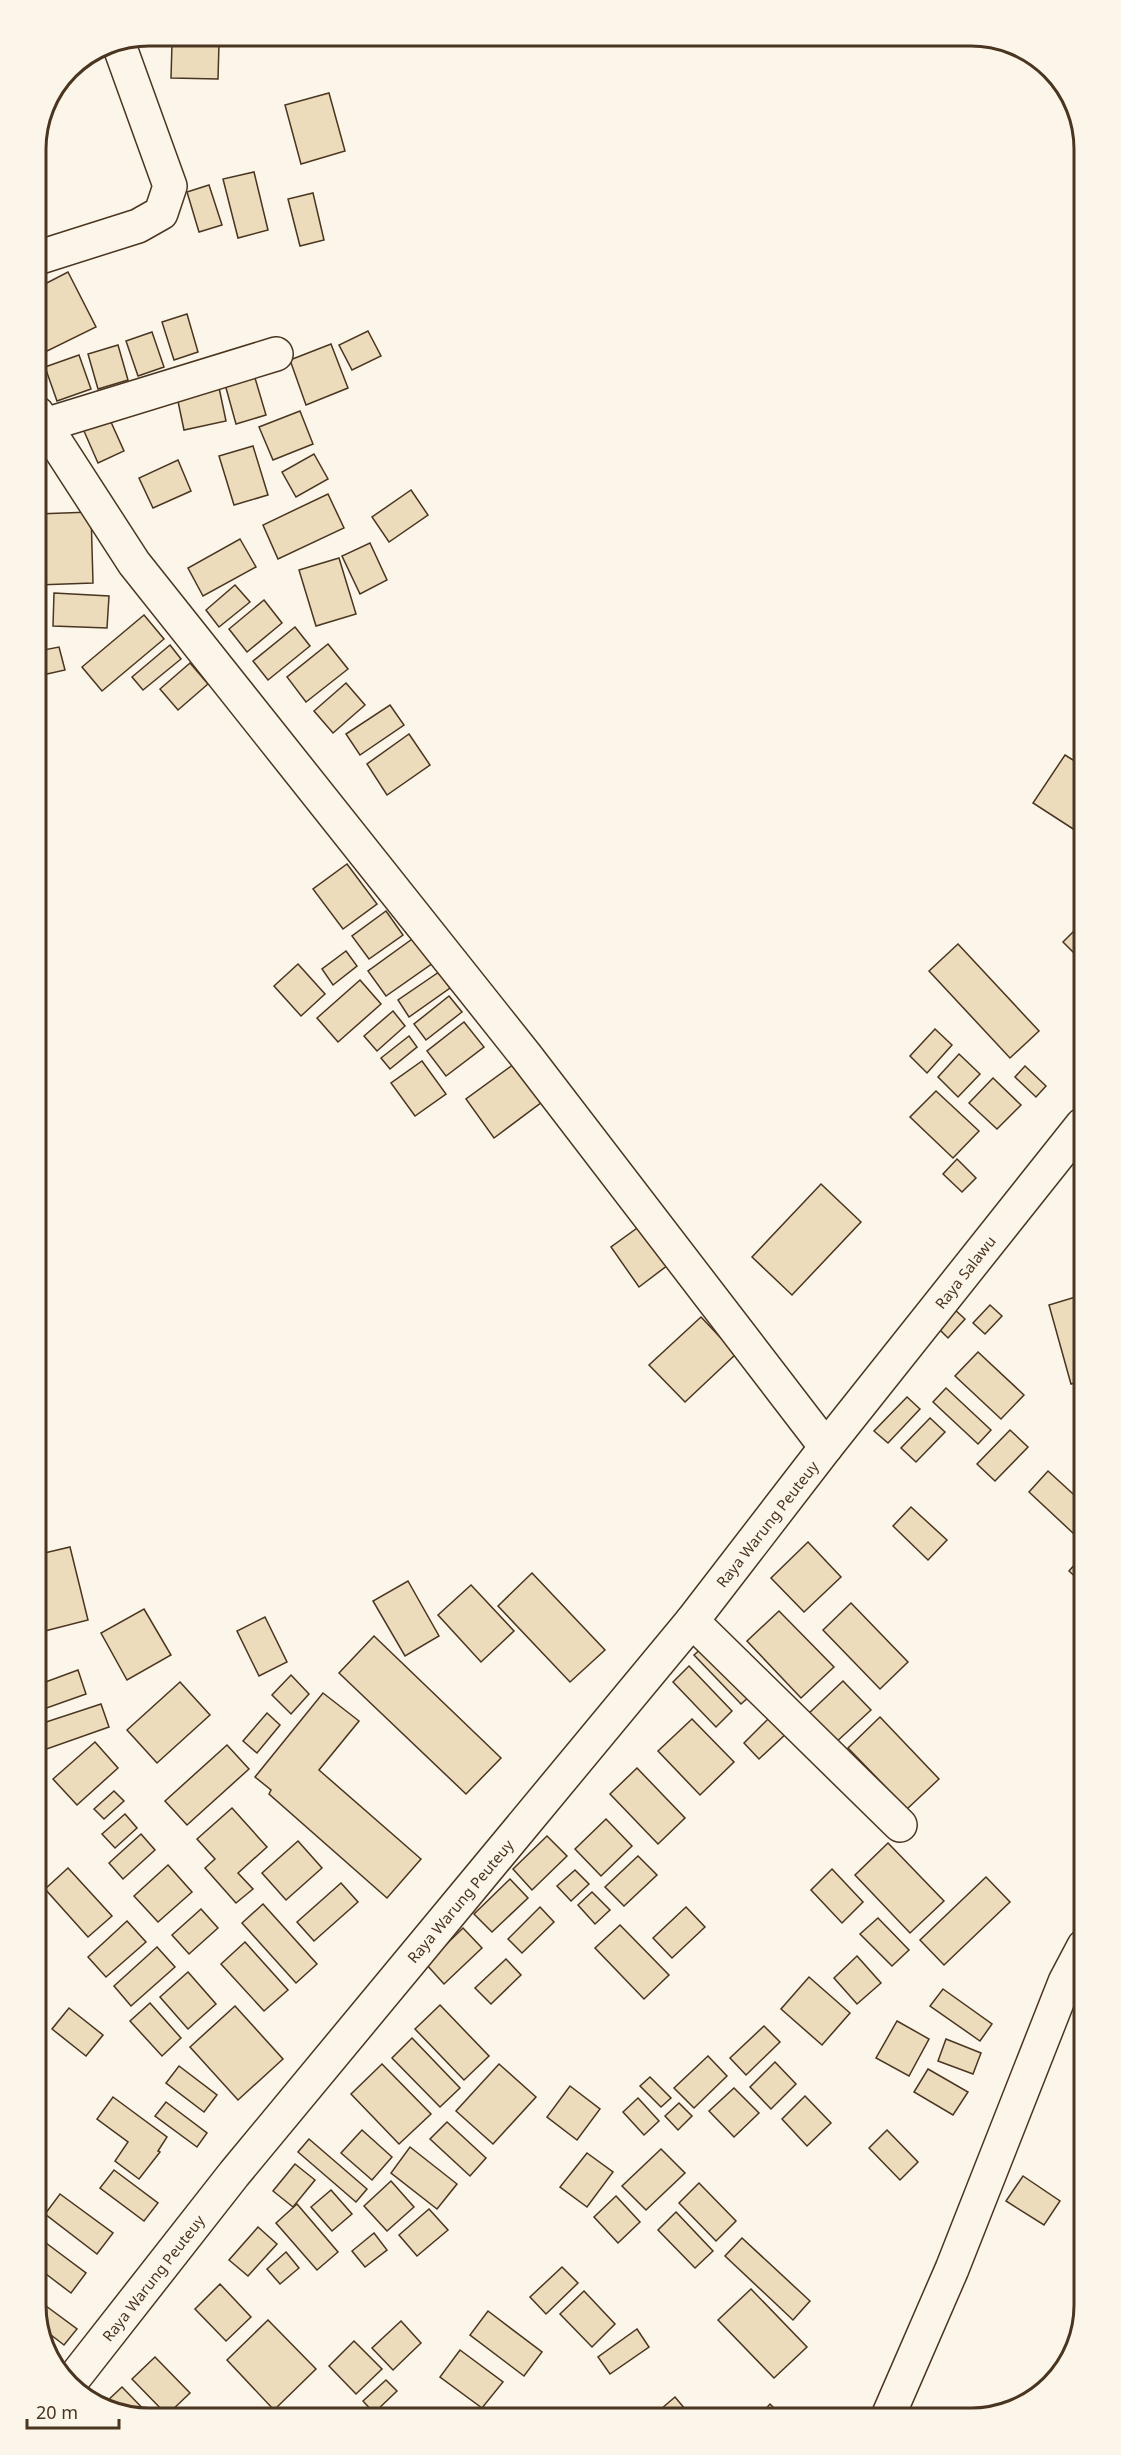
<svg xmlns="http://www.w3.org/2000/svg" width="1121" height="2455" font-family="'Noto Sans',sans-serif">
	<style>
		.building { fill: #ecdcbc; stroke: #4a3520; stroke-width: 1.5 }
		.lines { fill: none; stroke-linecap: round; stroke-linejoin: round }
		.minor-casing { stroke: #4a3520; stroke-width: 36 }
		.major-casing { stroke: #4a3520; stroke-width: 36 }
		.minor { stroke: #fbf6e9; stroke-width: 33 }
		.major { stroke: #fbf6e9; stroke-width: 33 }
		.labels { text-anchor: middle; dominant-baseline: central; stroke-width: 4.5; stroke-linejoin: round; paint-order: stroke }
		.street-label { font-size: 15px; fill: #4a3520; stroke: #fbf6e9 }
		.rim { fill: none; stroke: #4a3520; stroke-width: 3 }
	</style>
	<rect width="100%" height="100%" fill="#fbf6e9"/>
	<g class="building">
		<path d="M172,43h47l-1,36 -47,-1z"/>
		<path d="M329,93l16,58 -44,13 -16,-59z"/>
		<path d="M254,172l14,58 -30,8 -15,-59z"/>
		<path d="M209,185l13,40 -23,7 -12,-40z"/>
		<path d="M313,193l11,47 -24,6 -12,-47z"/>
		<path d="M68,272l28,55 -57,28 -2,-5v-62z"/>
		<path d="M187,314l11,38 -24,8 -12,-38z"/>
		<path d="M368,331l13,25 -29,14 -13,-25z"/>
		<path d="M152,332l12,35 -26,9 -12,-35z"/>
		<path d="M331,344l17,44 -42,17 -16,-45z"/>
		<path d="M118,345l10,35 -30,9 -10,-35z"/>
		<path d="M79,355l12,34 -34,12 -12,-34z"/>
		<path d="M252,368l14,47 -30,9 -13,-47z"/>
		<path d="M217,378l9,43 -42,9 -9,-43z"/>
		<path d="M106,411l18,40 -26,12 -18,-41z"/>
		<path d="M300,411l13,33 -40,16 -14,-33z"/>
		<path d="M253,446l15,49 -34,10 -15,-49z"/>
		<path d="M314,454l14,25 -32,18 -14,-25z"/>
		<path d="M178,460l13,31 -38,17 -14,-30z"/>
		<path d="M411,490l17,25 -39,27 -17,-25z"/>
		<path d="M328,494l16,34 -66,31 -15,-34z"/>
		<path d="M91,512l2,71 -56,2v-71z"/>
		<path d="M240,539l16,28 -53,29 -15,-28z"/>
		<path d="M370,543l17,37 -27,14 -18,-38z"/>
		<path d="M339,558l17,56 -40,12 -17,-56z"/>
		<path d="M235,585l15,17 -31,25 -13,-17z"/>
		<path d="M54,593l55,3 -2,32 -54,-2z"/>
		<path d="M264,600l18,23 -35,29 -18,-23z"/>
		<path d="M37,607l8,34 -7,2z"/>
		<path d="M144,615l20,24 -62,52 -20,-24z"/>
		<path d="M295,627l15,19 -42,34 -15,-19z"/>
		<path d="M328,644l20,25 -42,33 -19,-25z"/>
		<path d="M170,645l11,14 -38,31 -11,-13z"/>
		<path d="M59,647l6,23 -27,6v-25z"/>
		<path d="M190,663l18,21 -30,26 -18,-21z"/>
		<path d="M346,683l19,22 -32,28 -19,-22z"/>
		<path d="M390,705l14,20 -44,30 -14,-21z"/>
		<path d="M409,734l21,31 -43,30 -20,-31z"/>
		<path d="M1065,755l16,10v69l-48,-31z"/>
		<path d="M347,864l30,40 -34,25 -30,-40z"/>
		<path d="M386,911l17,24 -34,24 -17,-23z"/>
		<path d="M1081,924v36l-18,-18z"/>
		<path d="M415,937l18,26 -47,33 -18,-25z"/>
		<path d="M958,944l81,87 -29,27 -81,-87z"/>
		<path d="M346,951l11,15 -24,19 -11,-16z"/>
		<path d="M298,964l27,30 -24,22 -27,-30z"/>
		<path d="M439,972l11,16 -41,29 -11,-17z"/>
		<path d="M360,980l21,24 -43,38 -21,-24z"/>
		<path d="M449,996l13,16 -36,28 -12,-16z"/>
		<path d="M393,1011l12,15 -28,25 -13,-15z"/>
		<path d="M464,1022l20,25 -38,29 -19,-25z"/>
		<path d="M935,1029l17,16 -25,28 -17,-17z"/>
		<path d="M409,1036l8,11 -27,22 -9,-11z"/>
		<path d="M959,1054l21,20 -22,23 -20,-20z"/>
		<path d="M422,1061l24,33 -31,22 -24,-33z"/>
		<path d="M514,1064l28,38 -48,36 -28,-39z"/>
		<path d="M1025,1066l21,20 -10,11 -21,-20z"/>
		<path d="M993,1078l28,27 -24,24 -28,-26z"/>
		<path d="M936,1091l43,40 -26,27 -43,-41z"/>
		<path d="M957,1159l19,19 -14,14 -19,-18z"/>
		<path d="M821,1184l40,38 -69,73 -40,-38z"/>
		<path d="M640,1226l28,39 -29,22 -28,-40z"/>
		<path d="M1082,1295v86l-11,3 -22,-79z"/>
		<path d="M990,1305l12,11 -17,18 -12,-11z"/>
		<path d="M954,1309l11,10 -17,19 -11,-11z"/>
		<path d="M701,1317l35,37 -51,48 -36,-37z"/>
		<path d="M978,1352l46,43 -23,24 -46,-43z"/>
		<path d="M946,1388l45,42 -13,14 -45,-42z"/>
		<path d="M907,1397l13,12 -32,34 -14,-12z"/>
		<path d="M930,1418l15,14 -29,30 -15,-14z"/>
		<path d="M1010,1430l18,17 -33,34 -18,-17z"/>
		<path d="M1048,1471l35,32v21l-9,10 -45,-42z"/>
		<path d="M911,1507l36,33 -19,20 -35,-34z"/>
		<path d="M808,1542l33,35 -37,35 -33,-34z"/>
		<path d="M70,1547l18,73 -47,12 -1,-78z"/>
		<path d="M1083,1555v29l-14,-13z"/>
		<path d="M532,1573l73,77 -35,32 -72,-76z"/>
		<path d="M408,1581l31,55 -34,20 -32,-55z"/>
		<path d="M471,1585l43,46 -33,31 -43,-47z"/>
		<path d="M851,1603l57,59 -28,27 -57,-59z"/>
		<path d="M144,1609l27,46 -44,25 -26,-47z"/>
		<path d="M779,1611l55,56 -33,31 -54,-57z"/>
		<path d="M265,1617l22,45 -28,14 -22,-45z"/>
		<path d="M374,1636l127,122 -35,36 -127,-121z"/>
		<path d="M703,1647l47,49 -9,8 -47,-49z"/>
		<path d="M689,1666l43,45 -16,16 -43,-45z"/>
		<path d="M78,1670l8,24 -45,16 -1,-26z"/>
		<path d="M291,1675l18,19 -18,20 -19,-19z"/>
		<path d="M843,1681l28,29 -38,35 -27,-29z"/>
		<path d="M180,1682l30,33 -53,48 -30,-33z"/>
		<path d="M323,1693l36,28 -40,49 102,89 -34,39 -118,-104 2,-4 -16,-13z"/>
		<path d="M101,1704l8,23 -68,24 -1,-27z"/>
		<path d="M267,1713l13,12 -23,28 -14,-12z"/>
		<path d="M772,1715l16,17 -29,27 -15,-16z"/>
		<path d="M880,1717l59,62 -32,30 -59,-61z"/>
		<path d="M692,1719l42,43 -34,33 -42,-44z"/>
		<path d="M95,1742l23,26 -41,37 -24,-26z"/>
		<path d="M227,1745l22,24 -62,56 -22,-24z"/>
		<path d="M637,1768l48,50 -27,26 -48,-50z"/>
		<path d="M114,1791l10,10 -20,18 -10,-10z"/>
		<path d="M232,1808l35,39 -29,26 15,16 -17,14 -31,-35 10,-9 -18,-20z"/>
		<path d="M125,1814l12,14 -22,20 -13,-14z"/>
		<path d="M606,1819l26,27 -31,30 -26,-27z"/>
		<path d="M141,1834l14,16 -32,29 -14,-16z"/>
		<path d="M547,1836l20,20 -35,34 -19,-21z"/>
		<path d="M298,1841l24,27 -36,32 -24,-27z"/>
		<path d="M888,1843l56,58 -34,32 -55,-58z"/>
		<path d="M638,1856l19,19 -33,31 -19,-19z"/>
		<path d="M168,1865l24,27 -34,30 -24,-26z"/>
		<path d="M68,1868l44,48 -24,21 -43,-48z"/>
		<path d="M832,1869l31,33 -21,21 -31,-33z"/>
		<path d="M575,1870l14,14 -18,17 -14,-15z"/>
		<path d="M986,1877l24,25 -66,63 -24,-25z"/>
		<path d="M510,1879l18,19 -36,34 -18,-18z"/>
		<path d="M341,1883l17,19 -44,39 -17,-19z"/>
		<path d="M592,1892l18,18 -15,14 -17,-19z"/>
		<path d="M263,1904l54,60 -21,19 -54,-60z"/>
		<path d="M540,1907l14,15 -32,31 -14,-14z"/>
		<path d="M686,1907l19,20 -33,31 -19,-20z"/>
		<path d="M201,1909l17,19 -29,26 -17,-19z"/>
		<path d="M878,1918l31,32 -17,16 -32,-32z"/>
		<path d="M127,1921l19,21 -40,35 -18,-20z"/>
		<path d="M620,1925l49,50 -25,24 -49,-51z"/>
		<path d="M463,1928l19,20 -38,36 -18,-20z"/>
		<path d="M245,1942l43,48 -24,21 -43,-47z"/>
		<path d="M157,1947l18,20 -44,39 -17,-20z"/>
		<path d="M857,1956l24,27 -24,21 -23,-26z"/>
		<path d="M506,1959l15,16 -30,29 -16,-16z"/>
		<path d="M188,1972l28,32 -28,25 -28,-32z"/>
		<path d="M809,1977l41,36 -28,32 -41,-36z"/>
		<path d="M943,1989l49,35 -12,17 -50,-35z"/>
		<path d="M150,2003l31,35 -19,18 -32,-35z"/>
		<path d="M440,2005l49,51 -25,24 -49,-51z"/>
		<path d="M235,2006l48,53 -45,41 -48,-53z"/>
		<path d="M69,2008l34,27 -17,21 -34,-27z"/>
		<path d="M897,2021l32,18 -20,37 -33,-18z"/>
		<path d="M764,2026l16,16 -34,33 -16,-17z"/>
		<path d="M412,2038l48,50 -20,19 -48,-49z"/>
		<path d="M946,2039l35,14 -8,21 -35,-13z"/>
		<path d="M708,2056l19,20 -33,32 -20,-20z"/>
		<path d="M775,2062l21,22 -25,25 -21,-22z"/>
		<path d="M382,2064l49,50 -32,30 -48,-50z"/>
		<path d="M499,2064l37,33 -43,47 -37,-33z"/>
		<path d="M179,2066l38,29 -13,17 -38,-29z"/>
		<path d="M928,2069l40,23 -15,23 -39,-23z"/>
		<path d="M650,2077l21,21 -10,9 -21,-21z"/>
		<path d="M570,2086l30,23 -23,31 -30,-23z"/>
		<path d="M734,2088l25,25 -25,24 -25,-26z"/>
		<path d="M805,2096l26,27 -24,23 -25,-27z"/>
		<path d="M113,2097l54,40 -9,14 2,1 -21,27 -24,-18 13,-19 -31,-23z"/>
		<path d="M638,2098l21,23 -15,14 -21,-23z"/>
		<path d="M166,2102l41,31 -10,14 -42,-31z"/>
		<path d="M679,2103l13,13 -14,14 -13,-14z"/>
		<path d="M447,2122l39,36 -16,18 -40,-37z"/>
		<path d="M362,2130l30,27 -20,23 -31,-27z"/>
		<path d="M887,2130l31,32 -18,18 -31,-32z"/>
		<path d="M309,2139l58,50 -11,13 -58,-50z"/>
		<path d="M410,2147l47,37 -20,25 -46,-36z"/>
		<path d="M661,2149l24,24 -39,37 -24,-24z"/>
		<path d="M587,2153l26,19 -26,35 -27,-20z"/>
		<path d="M295,2164l20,16 -22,27 -20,-16z"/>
		<path d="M114,2170l44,33 -14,18 -44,-33z"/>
		<path d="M1023,2176l37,25 -16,24 -38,-24z"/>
		<path d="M391,2181l23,26 -27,24 -23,-25z"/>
		<path d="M699,2183l37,38 -20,20 -37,-38z"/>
		<path d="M331,2190l21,24 -20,17 -21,-24z"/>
		<path d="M60,2194l53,39 -16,21 -52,-40z"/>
		<path d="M616,2196l24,26 -22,21 -24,-26z"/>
		<path d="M297,2204l41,48 -21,18 -41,-47z"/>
		<path d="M429,2209l19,21 -31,26 -18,-21z"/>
		<path d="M676,2212l37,39 -18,17 -37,-38z"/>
		<path d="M258,2227l19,17 -29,32 -19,-16z"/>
		<path d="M374,2233l13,17 -22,17 -13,-16z"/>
		<path d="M742,2238l68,63 -17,19 -68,-64z"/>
		<path d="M42,2240l44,33 -15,20 -29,-22z"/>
		<path d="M286,2252l13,16 -19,16 -13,-15z"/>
		<path d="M562,2267l16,16 -32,31 -16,-17z"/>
		<path d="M220,2284l31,33 -25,24 -31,-32z"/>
		<path d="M751,2289l56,58 -33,31 -56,-58z"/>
		<path d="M584,2291l31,33 -23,23 -32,-33z"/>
		<path d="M42,2303l35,26 -13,16 -22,-17z"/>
		<path d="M488,2311l54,41 -18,24 -54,-41z"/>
		<path d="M268,2320l48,49 -42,41 -47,-50z"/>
		<path d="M401,2321l20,22 -28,27 -21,-22z"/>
		<path d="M637,2329l12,18 -39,27 -12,-17z"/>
		<path d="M354,2341l28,28 -26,25 -27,-28z"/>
		<path d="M460,2350l43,32 -21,26 -42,-31z"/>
		<path d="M155,2357l35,36 -23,22 -35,-36z"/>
		<path d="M386,2380l11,11 -23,22 -11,-12z"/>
		<path d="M122,2387l31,32h-11l-34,-13 -3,-3z"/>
		<path d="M675,2397l15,18h-36z"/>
		<path d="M770,2404l10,10 -20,1z"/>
	</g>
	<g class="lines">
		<defs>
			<g id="minor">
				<path d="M37,258l101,-32 23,-13 9,-27 -52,-144"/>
				<path d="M37,413l97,150 392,493 300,391"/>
				<path d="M45,425l231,-71"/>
				<path d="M692,1621l208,204"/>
				<path d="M889,2414l63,-145 113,-287 19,-36"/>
			</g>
			<path id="major" d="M71,2382l163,-208 458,-553 134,-174 256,-322"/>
		</defs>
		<use href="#minor" class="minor-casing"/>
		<use href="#major" class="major-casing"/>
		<use href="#minor" class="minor"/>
		<use href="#major" class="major"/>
	</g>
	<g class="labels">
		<g class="street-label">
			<text transform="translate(965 1272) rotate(-52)">Raya Salawu</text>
			<text transform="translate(767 1524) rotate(-52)">Raya Warung Peuteuy</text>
			<text transform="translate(460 1901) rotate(-50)">Raya Warung Peuteuy</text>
			<text transform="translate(153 2278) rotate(-52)">Raya Warung Peuteuy</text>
		</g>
	</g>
	<path d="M0 0H1121V2455H0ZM149 46H971A103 103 0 0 1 1074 149V2305A103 103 0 0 1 971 2408H149A103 103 0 0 1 46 2305V149A103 103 0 0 1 149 46Z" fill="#fbf6e9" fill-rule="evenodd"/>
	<path class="rim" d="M149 46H971A103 103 0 0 1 1074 149V2305A103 103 0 0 1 971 2408H149A103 103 0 0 1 46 2305V149A103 103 0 0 1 149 46Z"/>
	<path d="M27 2419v9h92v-9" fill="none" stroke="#4a3520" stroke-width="3"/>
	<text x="36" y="2419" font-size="18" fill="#4a3520" stroke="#fbf6e9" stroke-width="4.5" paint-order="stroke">20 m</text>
</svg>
